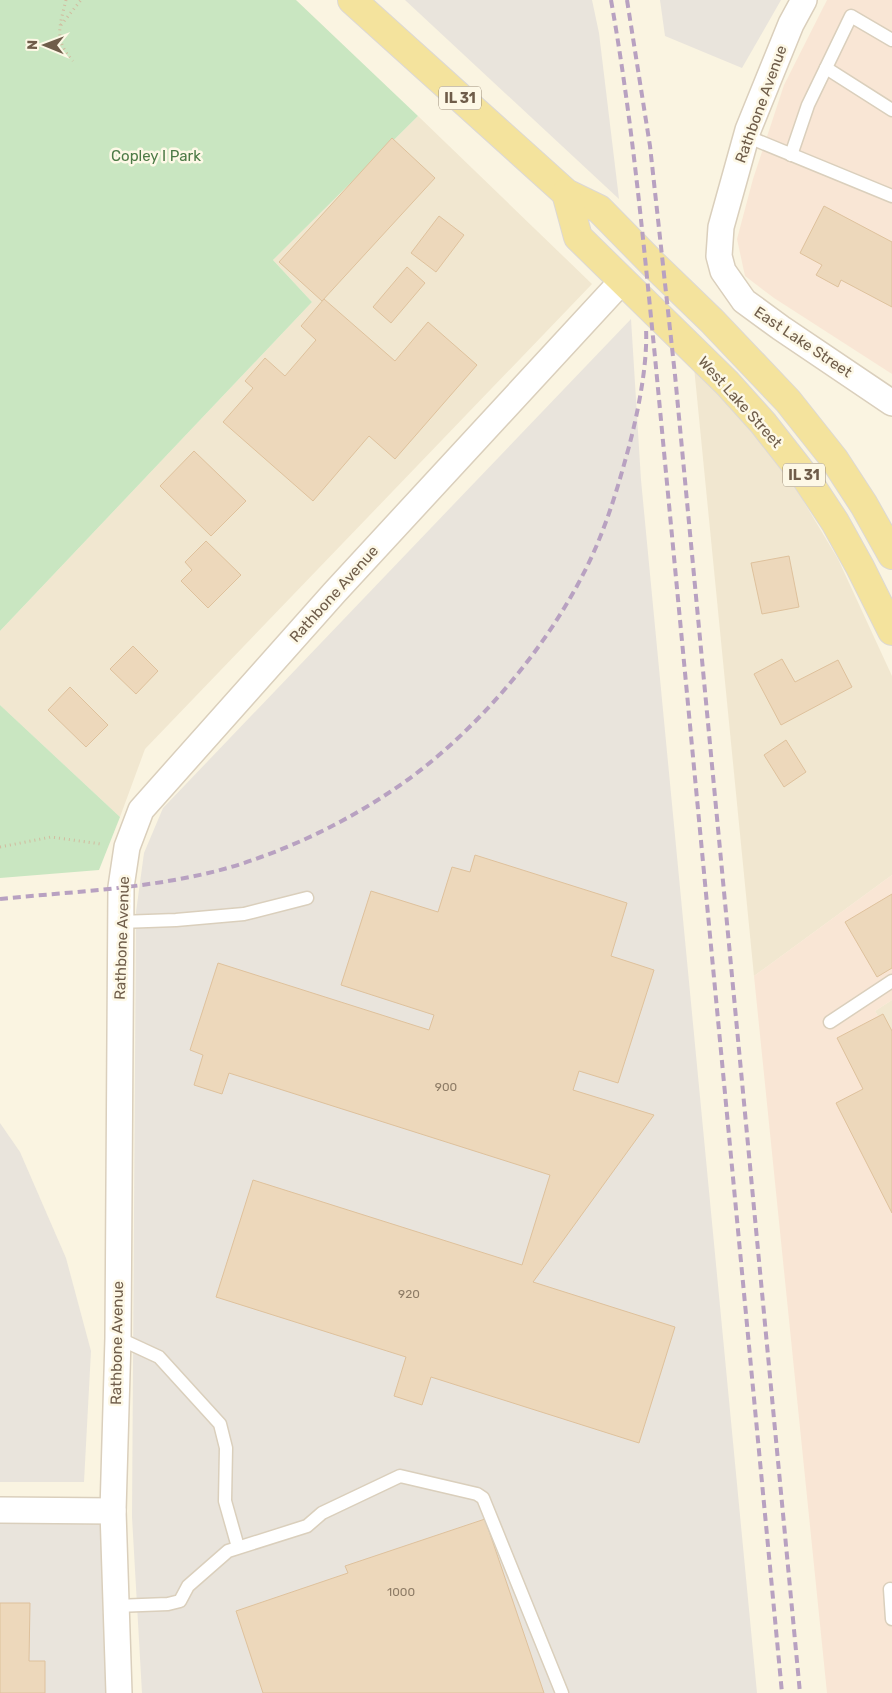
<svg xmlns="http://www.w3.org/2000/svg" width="892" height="1693" font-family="Rubik,sans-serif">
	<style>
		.residential { fill: #f1e7d0 }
		.commercial { fill: #f9e6d5 }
		.industrial { fill: #e9e4dc }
		.green { fill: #c9e6c1 }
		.building { fill: #edd8bb; stroke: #dec19c }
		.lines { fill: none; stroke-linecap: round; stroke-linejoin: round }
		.lane-casing { stroke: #dacfbc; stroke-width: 15 }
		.street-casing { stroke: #dacfbc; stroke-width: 28 }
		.primary-casing { stroke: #dcd8d4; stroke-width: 30 }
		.path { stroke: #d1bb9f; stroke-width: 3; stroke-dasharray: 1 4; stroke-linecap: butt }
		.lane { stroke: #fff; stroke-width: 12 }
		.street { stroke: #fff; stroke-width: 25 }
		.primary { stroke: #f4e39d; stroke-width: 28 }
		.rail { stroke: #b8a1c1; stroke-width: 4; stroke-dasharray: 8 5; stroke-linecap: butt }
		.labels { text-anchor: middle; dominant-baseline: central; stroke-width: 5; stroke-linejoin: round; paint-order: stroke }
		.number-label { font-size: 12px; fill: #8e7c66 }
		.shield { fill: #fdf8e6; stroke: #9a8c79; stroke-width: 1 }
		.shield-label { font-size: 14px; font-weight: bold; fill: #6f5d4a }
		.street-label { font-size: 15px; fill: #6f5d4a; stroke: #fdf8e6 }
		.park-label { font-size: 15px; fill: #4c7a46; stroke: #fdf8e6 }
	</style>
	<rect width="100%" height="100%" fill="#faf4e1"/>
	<g class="residential">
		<path d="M418,116l174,168 -447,465 -25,68 -120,-112v-74l312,-329 -39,-42z"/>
		<path d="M694,367l49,51 43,54 52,87 54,117v199l-138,101z"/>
		<path d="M892,1000v40l-17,-29z"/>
	</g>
	<g class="commercial">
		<path d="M827,0h65v374l-118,-76 -29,-22 -8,-37 16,-60 31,-94z"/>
		<path d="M892,875v125l-17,11 17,29v653h-65l-73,-717z"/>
	</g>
	<g class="industrial">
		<path d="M405,0h187l7,33 20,166z"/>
		<path d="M660,0h121l-39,68 -77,-32z"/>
		<path d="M631,319l10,161 116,1213h-615l-10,-176 4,-605 8,-59 19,-45z"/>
		<path d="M0,1123l20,29 46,106 25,93 -7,131h-84z"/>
		<path d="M0,1523l104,1 4,169h-108z"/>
	</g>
	<g class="green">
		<path d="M0,0h296l122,116 -145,144 39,42 -312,329z"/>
		<path d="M0,705l120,112 -21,53 -99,8z"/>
	</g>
	<g class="building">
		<path d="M392,138l43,40 -113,123 -43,-39z"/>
		<path d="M824,206l68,36v65l-51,-27 -3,7 -22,-12 6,-10 -22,-12z"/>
		<path d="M439,216l25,19 -28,37 -25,-19z"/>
		<path d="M407,267l18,16 -34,40 -18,-16z"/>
		<path d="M324,299l71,62 33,-39 49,43 -82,94 -26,-23 -56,65 -90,-79 30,-34 -8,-7 20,-23 20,18 31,-36 -15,-14z"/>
		<path d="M194,451l52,50 -35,35 -51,-50z"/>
		<path d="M206,541l35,34 -33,33 -27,-27 11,-11 -7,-8z"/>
		<path d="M789,556l10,51 -37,7 -11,-51z"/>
		<path d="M133,646l25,25 -22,23 -26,-25z"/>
		<path d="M782,659l13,23 43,-22 14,27 -71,38 -27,-51z"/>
		<path d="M70,687l38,38 -22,22 -38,-37z"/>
		<path d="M786,740l20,32 -22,15 -20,-32z"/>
		<path d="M475,855l152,48 -16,53 43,14 -36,113 -39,-12 -6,19 81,25 -121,167 142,45 -36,116 -208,-66 -9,28 -28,-9 12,-39 -190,-60 37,-117 269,85 28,-90 -321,-102 -7,21 -28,-9 9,-30 -13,-5 28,-87 211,67 5,-15 -93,-30 30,-94 67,21 14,-45 18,5z"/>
		<path d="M892,894v74l-15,9 -32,-55z"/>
		<path d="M883,1014l9,17v182l-56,-110 27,-14 -26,-51z"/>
		<path d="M485,1519l59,174h-281l-27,-82 112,-38 -3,-7z"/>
		<path d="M0,1603h30l-1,58h16v32h-45z"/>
	</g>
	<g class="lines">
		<defs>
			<g id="lane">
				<path d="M826,68l66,42"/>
				<path d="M746,136l146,60"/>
				<path d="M791,155l17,-50 43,-89 41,24"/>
				<path d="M120,922l56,-2 68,-6 63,-16"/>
				<path d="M830,1022l62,-41"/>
				<path d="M118,1338l41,19 61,67 6,24 -1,53 13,46"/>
				<path d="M892,1590l-2,-1 2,30"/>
				<path d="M116,1606l52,-2 12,-3 8,-15 40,-35 79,-25 15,-13 78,-37 77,18 6,4 79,195"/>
			</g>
			<g id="street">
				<path d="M804,0l-13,24 -43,106 -27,97 -2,29 4,15 21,30 37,27 111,75"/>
				<path d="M0,1510l113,1"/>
				<path d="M119,1693l-6,-182 5,-173 3,-451 6,-40 14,-37 193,-217 288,-312"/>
			</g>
			<g id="primary">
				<path d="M352,0l214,193 33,16 54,55 59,57 76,80 46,58 30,46 28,50"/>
				<path d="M566,193l12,44 149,146 36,40 43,55 29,44 25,45 32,64"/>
			</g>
		</defs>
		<use href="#lane" class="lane-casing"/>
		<use href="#street" class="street-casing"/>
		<use href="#primary" class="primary-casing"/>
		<g class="path">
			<path d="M66,0c-6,25 -13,40 7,61"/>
			<path d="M61,25l20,-25"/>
			<path d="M0,847l51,-10 50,7"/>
		</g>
		<use href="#lane" class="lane"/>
		<use href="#street" class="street"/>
		<use href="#primary" class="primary"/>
		<g class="rail">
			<path d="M611,0c21,118 32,238 44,357l127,1336"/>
			<path d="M627,0l23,146 25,229 125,1318"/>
			<path d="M0,899c87,-9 179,-11 261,-42 45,-16 90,-39 129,-65 84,-55 166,-152 206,-245 12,-28 21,-57 29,-86 11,-38 23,-94 21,-133"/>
		</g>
	</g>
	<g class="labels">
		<g class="number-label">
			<text x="446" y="1087">900</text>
			<text x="409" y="1294">920</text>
			<text x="401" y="1592">1000</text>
		</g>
		<g class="shield">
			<rect x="439" y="86.5" width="42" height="23" rx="4"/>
			<rect x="783" y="463.5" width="42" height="23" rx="4"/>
		</g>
		<g class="shield-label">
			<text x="460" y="98">IL 31</text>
			<text x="804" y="475">IL 31</text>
		</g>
		<g class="street-label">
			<text transform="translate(761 104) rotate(-70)">Rathbone Avenue</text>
			<text transform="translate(803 342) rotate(34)">East Lake Street</text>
			<text transform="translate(740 402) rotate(48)">West Lake Street</text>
			<text transform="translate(334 594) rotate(-48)">Rathbone Avenue</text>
			<text transform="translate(122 938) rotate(-88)">Rathbone Avenue</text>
			<text transform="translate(117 1343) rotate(-89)">Rathbone Avenue</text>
		</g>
		<g class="park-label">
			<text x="156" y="156">Copley I Park</text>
		</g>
	</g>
	<g transform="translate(45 45) rotate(271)" stroke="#fdf8e6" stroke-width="4" paint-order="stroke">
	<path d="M0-4L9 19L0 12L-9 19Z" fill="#6f5d4a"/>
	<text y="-8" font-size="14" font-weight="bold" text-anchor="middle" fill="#6f5d4a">N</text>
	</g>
</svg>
